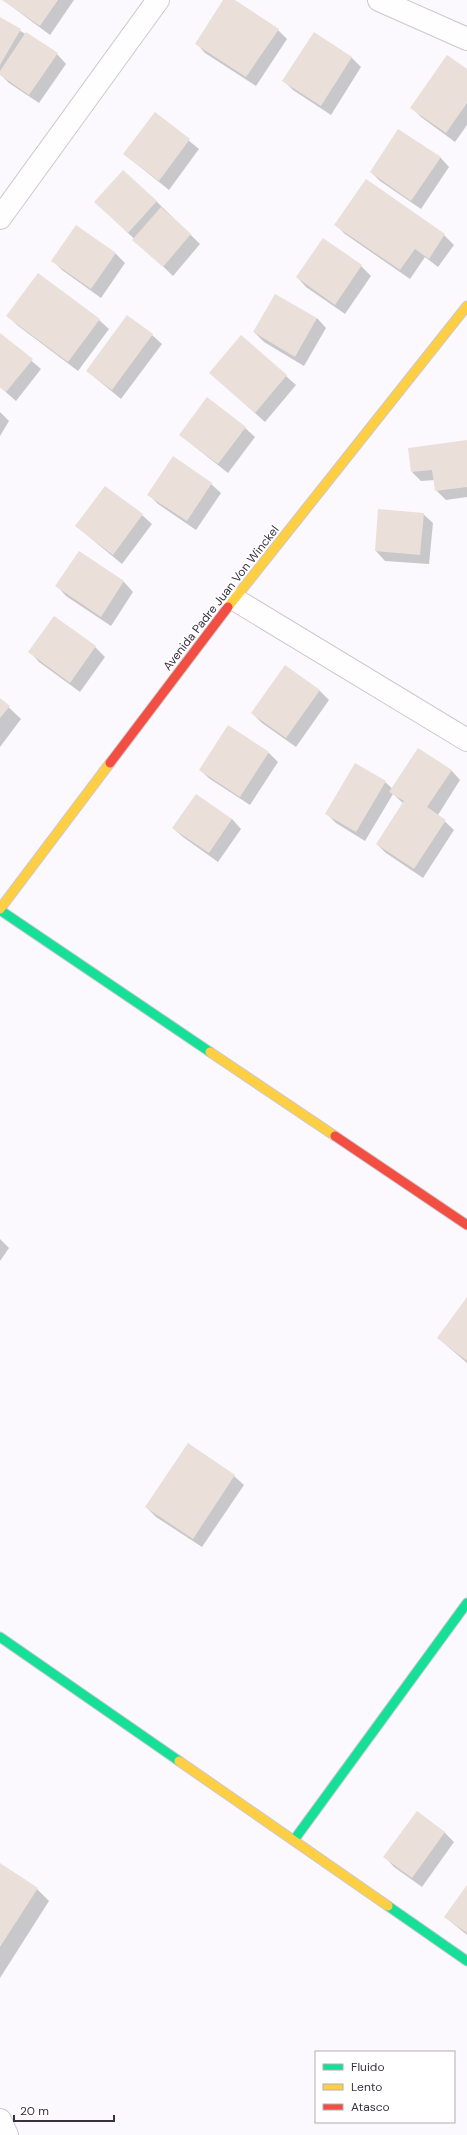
<svg xmlns="http://www.w3.org/2000/svg" width="467" height="2135" font-family="'DM Sans',sans-serif">
	<style>
		.shadow { fill: #0003 }
		.building { fill: #eae0d9 }
		.lines { fill: none; stroke-linecap: round; stroke-linejoin: round }
		.street-casing { stroke: #cbc8cf; stroke-width: 24 }
		.fast-casing { stroke: #cbc8cf; stroke-width: 11 }
		.slow-casing { stroke: #cbc8cf; stroke-width: 11 }
		.jam-casing { stroke: #cbc8cf; stroke-width: 11 }
		.street { stroke: #fefeff; stroke-width: 22 }
		.fast { stroke: #16e098; stroke-width: 9 }
		.slow { stroke: #ffcf43; stroke-width: 9 }
		.jam { stroke: #f24e42; stroke-width: 9 }
		.labels { text-anchor: middle; dominant-baseline: central; stroke-width: 4; stroke-linejoin: round; paint-order: stroke }
		.street-label { font-size: 12px; fill: #39323e; stroke: #fff }
	</style>
	<rect width="100%" height="100%" fill="#fbf9fd"/>
	<g class="shadow">
		<path d="M3,0h71l-24,35z"/>
		<path d="M225,0h8l45,30 9,9 -31,47 -51,-33 -9,-10z"/>
		<path d="M0,18l57,36 9,10 -27,39 -30,-20 -9,-9z"/>
		<path d="M314,33l38,25 9,9 -30,48 -38,-25 -9,-9z"/>
		<path d="M467,71v54l-12,17 -34,-25 -9,-9z"/>
		<path d="M155,113l44,36 -30,41 -45,-36z"/>
		<path d="M440,157l9,10 -28,42 -41,-28 -9,-9z"/>
		<path d="M366,180l78,55 10,10 -16,22 -13,-10 -15,22 -65,-45 -9,-9z"/>
		<path d="M156,201l44,43 -27,32 -68,-65z"/>
		<path d="M323,240l38,26 10,10 -26,38 -39,-27 -9,-10z"/>
		<path d="M115,253l10,10 -24,35 -39,-28 -9,-9z"/>
		<path d="M8,316l91,4 10,9 -31,42 -61,-46z"/>
		<path d="M317,318l9,10 -22,38 -40,-24 -10,-10z"/>
		<path d="M0,334l41,35 -25,32 -16,-14z"/>
		<path d="M152,335l10,9 -41,55 -34,-28z"/>
		<path d="M241,336l55,49 -31,37 -55,-49z"/>
		<path d="M0,412l9,9 -9,15z"/>
		<path d="M245,428l10,9 -27,36 -48,-38z"/>
		<path d="M467,441v56l-21,3 -10,-10 -1,-10 -14,1 -9,-9z"/>
		<path d="M211,484l10,9 -25,37 -38,-26 -9,-9z"/>
		<path d="M379,510l44,4 10,9 -4,41 -44,-3 -9,-10z"/>
		<path d="M142,515l10,9 -30,40 -46,-38z"/>
		<path d="M79,552l45,30 9,10 -22,34 -45,-30 -9,-10z"/>
		<path d="M54,618l41,29 10,10 -25,35 -41,-30 -9,-10z"/>
		<path d="M285,666l35,25 9,9 -33,47 -34,-24 -10,-10z"/>
		<path d="M0,699l21,20 -21,28z"/>
		<path d="M269,753l9,9 -28,43 -40,-26 -10,-9z"/>
		<path d="M451,770l9,10 -22,35 16,15 -31,48 -37,-25 -9,-9 26,-41 -10,-9 -28,47 -29,-18 -9,-9 58,-32 8,7z"/>
		<path d="M232,819l9,10 -23,33 -35,-25 -10,-9z"/>
		<path d="M0,1239l9,9 -9,13z"/>
		<path d="M467,1299v64l-29,-25z"/>
		<path d="M234,1476l10,9 -42,62 -46,-30 -10,-10z"/>
		<path d="M444,1832l10,10 -32,45 -28,-20 -9,-10z"/>
		<path d="M0,1865l37,24 12,12 -49,77z"/>
		<path d="M467,1886v49l-22,-18z"/>
	</g>
	<g class="building">
		<path d="M2,0h56l-18,26z"/>
		<path d="M223,0h12l44,29 -33,48 -51,-33z"/>
		<path d="M0,17l21,12 -21,36z"/>
		<path d="M26,32l32,21 -29,42 -29,-20v-4z"/>
		<path d="M314,32l38,25 -31,49 -39,-25z"/>
		<path d="M447,55l20,14v34l-21,30 -36,-25z"/>
		<path d="M155,112l35,27 -31,42 -36,-27z"/>
		<path d="M398,129l43,28 -30,44 -41,-29z"/>
		<path d="M123,170l34,31 -29,32 -34,-31z"/>
		<path d="M366,179l79,55 -16,25 -14,-10 -15,21 -66,-45z"/>
		<path d="M161,207l30,27 -28,33 -31,-27z"/>
		<path d="M76,225l40,28 -25,36 -40,-28z"/>
		<path d="M323,238l39,27 -27,40 -39,-28z"/>
		<path d="M38,273l62,46 -32,43 -62,-46z"/>
		<path d="M275,294l42,24 -22,39 -42,-25z"/>
		<path d="M127,315l26,19 -41,56 -26,-19z"/>
		<path d="M0,333l33,26 -27,33 -6,-5z"/>
		<path d="M241,335l46,40 -32,38 -46,-40z"/>
		<path d="M207,397l39,30 -28,37 -39,-29z"/>
		<path d="M467,440v47l-32,4 -3,-21 -21,2 -3,-24z"/>
		<path d="M173,456l39,27 -25,38 -40,-26z"/>
		<path d="M105,486l38,28 -30,41 -38,-29z"/>
		<path d="M378,509l46,4 -4,42 -45,-4z"/>
		<path d="M79,551l45,30 -23,36 -46,-31z"/>
		<path d="M54,616l42,30 -26,37 -42,-31z"/>
		<path d="M285,665l35,25 -34,48 -35,-25z"/>
		<path d="M0,698l10,8 -10,12z"/>
		<path d="M228,725l41,27 -29,45 -41,-27z"/>
		<path d="M418,748l34,22 -25,37 19,13 -32,49 -38,-25 28,-43 -15,-9z"/>
		<path d="M355,763l31,18 -30,51 -31,-18z"/>
		<path d="M196,794l36,25 -23,34 -37,-25z"/>
		<path d="M467,1297v64l-30,-23z"/>
		<path d="M188,1443l47,32 -42,64 -48,-32z"/>
		<path d="M417,1811l28,21 -33,46 -29,-21z"/>
		<path d="M0,1863l38,25 -38,59z"/>
		<path d="M467,1885v48l-23,-16z"/>
	</g>
	<g class="lines">
		<defs>
			<g id="street">
				<path d="M379,0l88,39"/>
				<path d="M0,218l158,-218"/>
				<path d="M234,599l233,141"/>
				<path d="M0,2120l7,15"/>
			</g>
			<g id="fast">
				<path d="M0,910l210,142"/>
				<path d="M0,1637l179,124"/>
				<path d="M294,1840l173,-237"/>
				<path d="M388,1906l79,55"/>
			</g>
			<g id="slow">
				<path d="M228,607l239,-301"/>
				<path d="M0,909l110,-146"/>
				<path d="M210,1052l125,84"/>
				<path d="M179,1761l209,145"/>
			</g>
			<g id="jam">
				<path d="M110,763l118,-156"/>
				<path d="M335,1136l132,89"/>
			</g>
		</defs>
		<use href="#street" class="street-casing"/>
		<use href="#fast" class="fast-casing"/>
		<use href="#slow" class="slow-casing"/>
		<use href="#jam" class="jam-casing"/>
		<use href="#street" class="street"/>
		<use href="#fast" class="fast"/>
		<use href="#slow" class="slow"/>
		<use href="#jam" class="jam"/>
	</g>
	<g class="labels">
		<g class="street-label">
			<text transform="translate(221 598) rotate(-52)">Avenida Padre Juan Von Winckel</text>
		</g>
	</g>
	<rect x="315" y="2051" width="140" height="72" fill="#ffffff" stroke="#b0adb2"/>
	<rect x="323" y="2064" width="20" height="6" fill="#16e098" stroke="#b0adb2"/>
	<text x="351" y="2071" font-size="12" fill="#39323e">Fluido</text>
	<rect x="323" y="2084" width="20" height="6" fill="#ffcf43" stroke="#b0adb2"/>
	<text x="351" y="2091" font-size="12" fill="#39323e">Lento</text>
	<rect x="323" y="2104" width="20" height="6" fill="#f24e42" stroke="#b0adb2"/>
	<text x="351" y="2111" font-size="12" fill="#39323e">Atasco</text>
	<path d="M14 2115v6h100v-6" fill="none" stroke="#39323e" stroke-width="2"/>
	<text x="20" y="2115" font-size="12" fill="#39323e" stroke="#ffffff" stroke-width="3" paint-order="stroke">20 m</text>
</svg>
